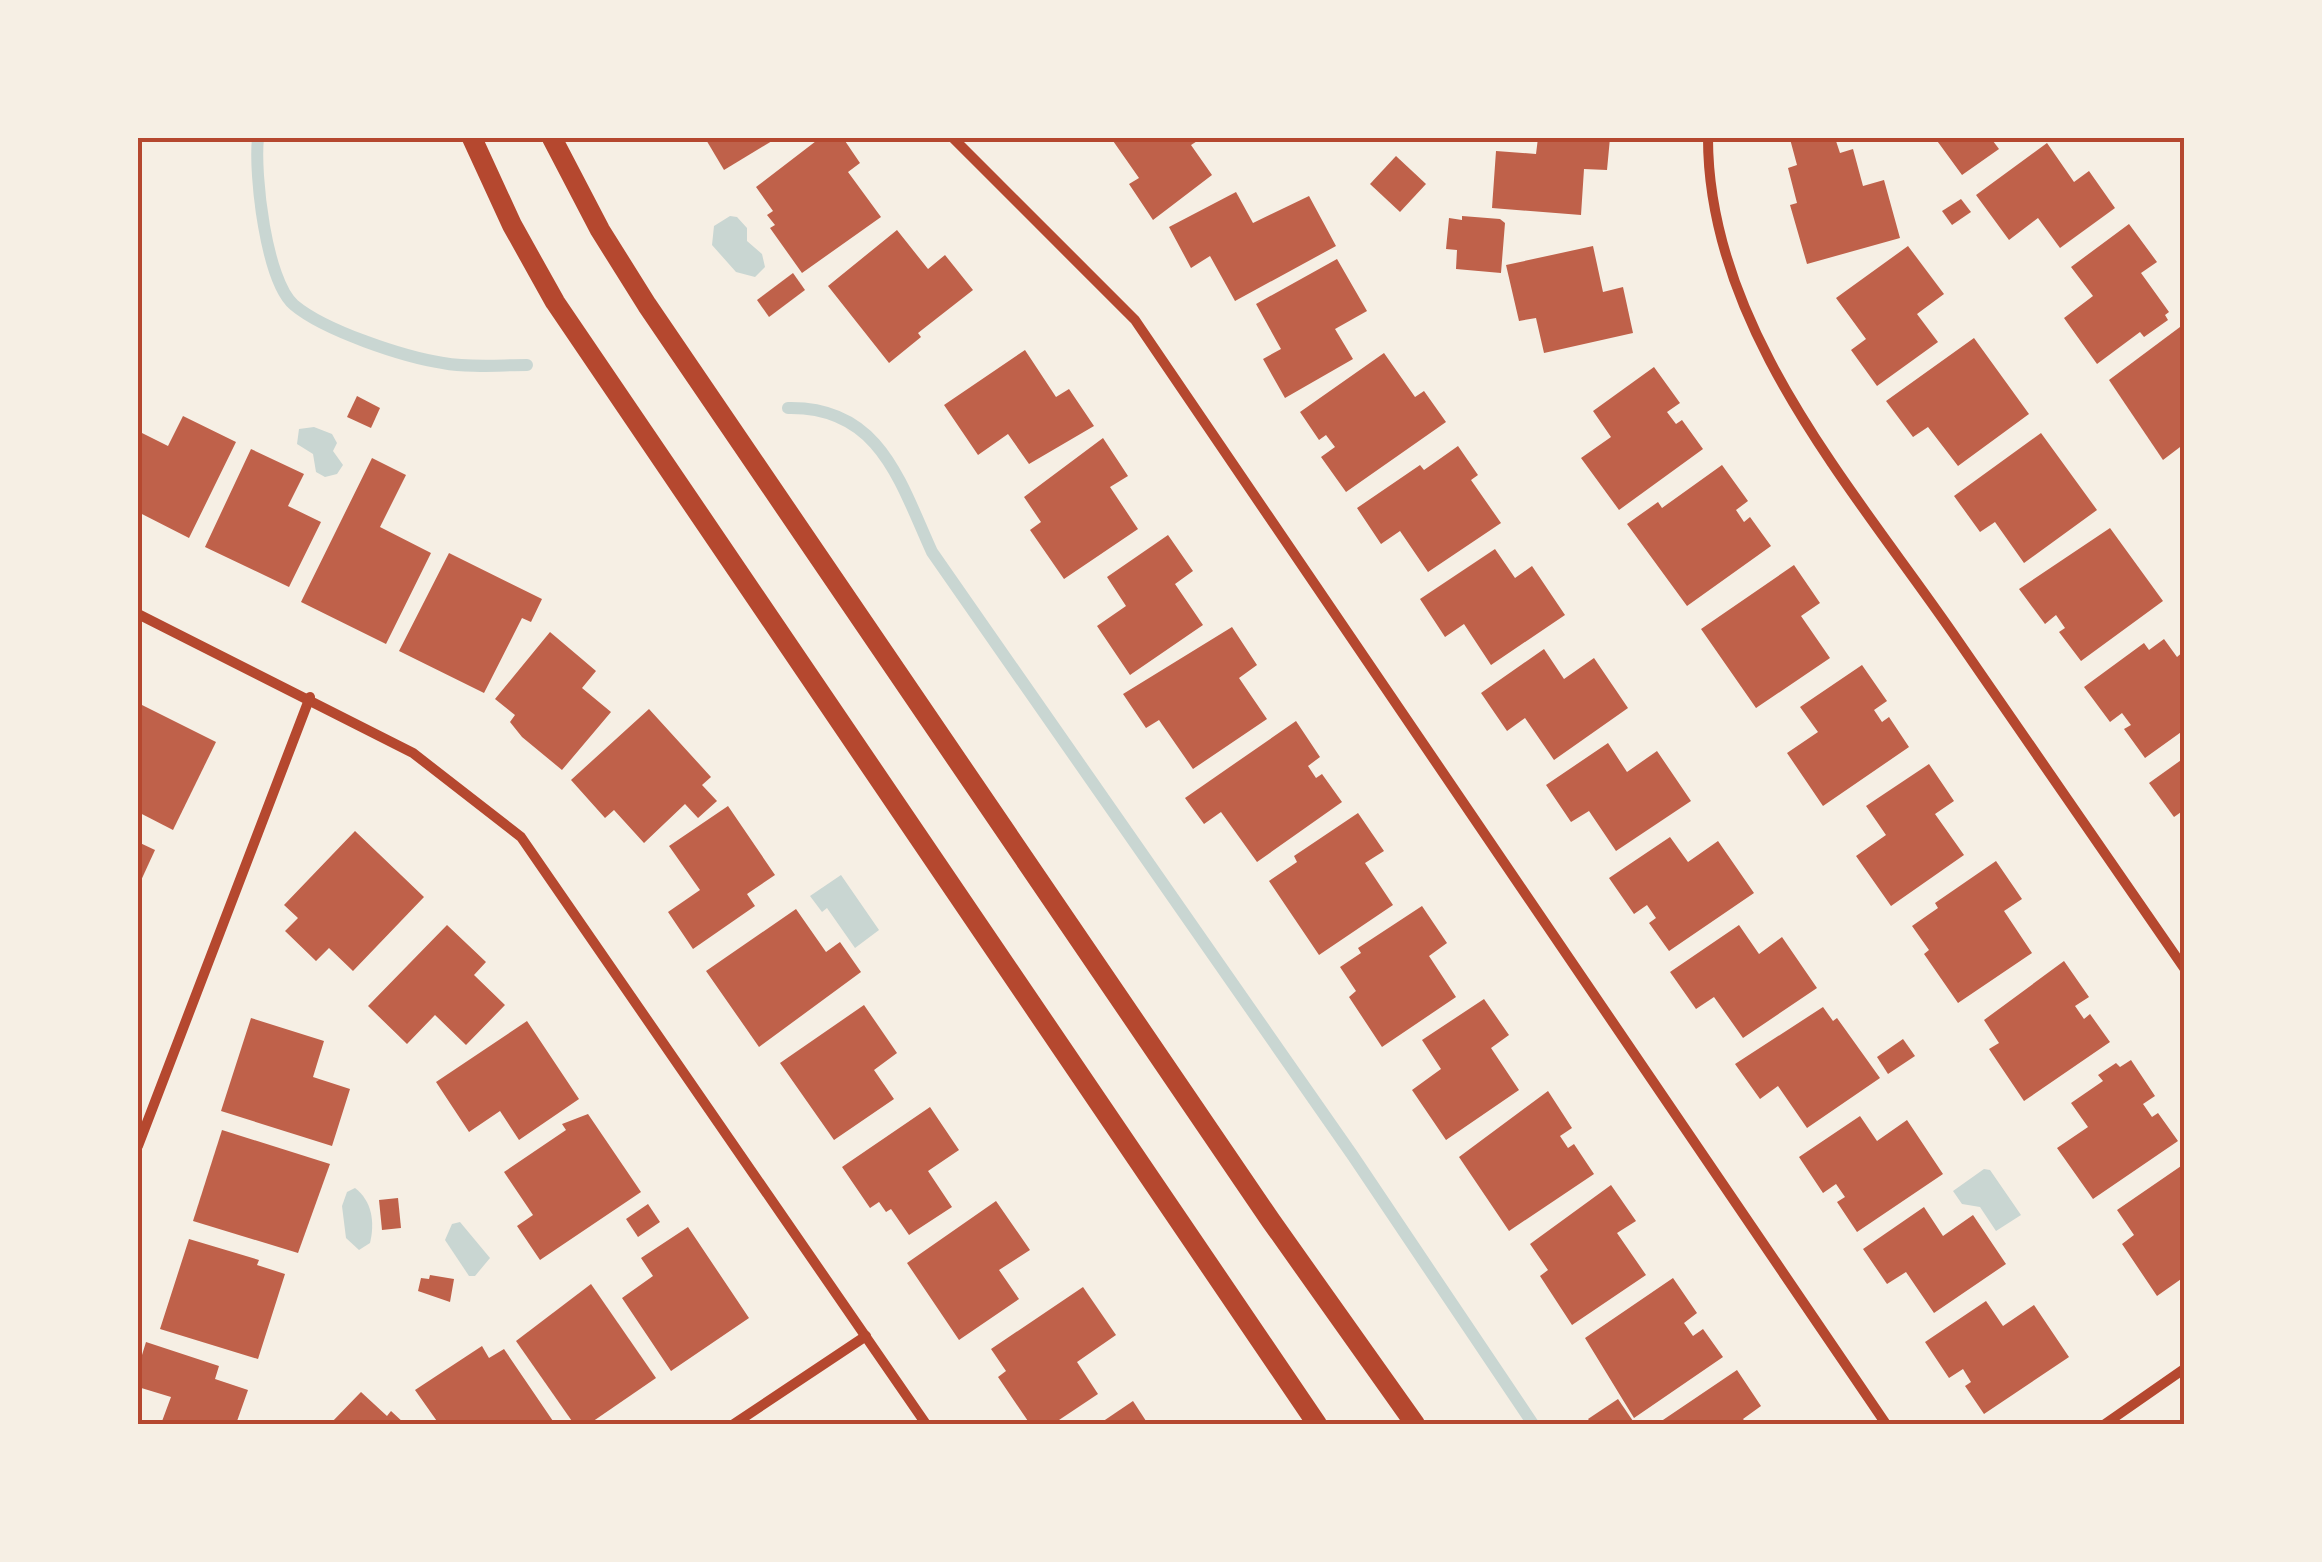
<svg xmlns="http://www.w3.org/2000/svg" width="2322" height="1562" font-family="Rubik,sans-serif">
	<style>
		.water { fill: #c9d6d2 }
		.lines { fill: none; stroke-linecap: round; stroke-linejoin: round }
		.stream { stroke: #c9d6d2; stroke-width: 12 }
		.building { fill: #bf614a }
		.minor { stroke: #b5482f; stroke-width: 10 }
		.secondary { stroke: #b5482f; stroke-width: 20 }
		.neatline { fill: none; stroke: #b5482f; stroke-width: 4 }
	</style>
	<rect width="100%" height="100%" fill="#f6efe4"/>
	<g class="water">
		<path d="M730,216l7,1 10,11v13l15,13 3,13 -10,10 -19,-5 -24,-27 2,-19z"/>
		<path d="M314,427l18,7 5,9 -4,8 10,14 -6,9 -12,3 -9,-5 -3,-18 -16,-10 2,-15z"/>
		<path d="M841,875l38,55 -24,18 -28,-40 -5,4 -12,-16z"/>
		<path d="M1984,1169l6,1 31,45 -25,16 -16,-24 -18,-3 -9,-13z"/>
		<path d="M355,1188c17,13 20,34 15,55l-11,7 -13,-12 -4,-32 5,-14z"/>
		<path d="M460,1222l30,36 -15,18h-6l-24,-36 7,-16z"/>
	</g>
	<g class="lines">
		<g class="stream">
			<path d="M258,138c-4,36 8,143 36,167 31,26 110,52 149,58 27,5 57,2 84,2"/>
			<path d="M788,408c92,-2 112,74 144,144l421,604 180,268"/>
		</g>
	</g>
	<g class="building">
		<path d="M705,138h72l-53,32z"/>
		<path d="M820,138h23l17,25 -12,9 33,45 -79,56 -32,-45 5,-3 -8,-10 6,-4 -17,-24z"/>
		<path d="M1111,138h91l-11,7 21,30 -59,45 -24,-36 10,-6z"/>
		<path d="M1538,138h72l-3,32 -23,-1 -3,46 -89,-7 4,-57 40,3z"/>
		<path d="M1835,138l5,15 13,-4 10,37 21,-6 16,58 -93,26 -17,-59 7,-2 -9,-35 9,-3 -7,-26z"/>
		<path d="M1935,138h63l-5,3 6,8 -37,26z"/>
		<path d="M2047,143l27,39 15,-11 26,37 -55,40 -22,-30 -29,22 -33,-45z"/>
		<path d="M1396,156l30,28 -26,28 -30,-28z"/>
		<path d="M1236,192l17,31 56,-27 27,50 -101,55 -25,-45 -19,12 -22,-41z"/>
		<path d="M1961,199l10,13 -19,13 -10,-14z"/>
		<path d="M1462,216l38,3 5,4 -4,50 -45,-4 1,-19 -11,-1 3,-31 13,2z"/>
		<path d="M2129,224l28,38 -16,11 28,39 -4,3 3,5 -24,17 -4,-5 -43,32 -33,-46 29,-22 -22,-29z"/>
		<path d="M897,230l31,39 17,-14 28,35 -55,43 3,4 -32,26 -61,-77z"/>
		<path d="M1593,246l10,46 20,-5 10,46 -89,20 -8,-35 -17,3 -13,-56z"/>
		<path d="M1908,246l36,48 -27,20 21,28 -61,44 -26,-36 15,-11 -30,-41z"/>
		<path d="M1337,259l30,52 -32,18 18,30 -68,39 -22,-39 18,-10 -25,-45z"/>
		<path d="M793,273l12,17 -36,27 -12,-17z"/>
		<path d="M2180,327l4,6v111l-21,16 -54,-80z"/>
		<path d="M1974,338l55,76 -71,52 -30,-39 -15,10 -27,-36z"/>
		<path d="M1025,350l31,47 13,-8 25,37 -65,38 -21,-30 -30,21 -34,-50z"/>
		<path d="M1384,353l31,44 9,-6 22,31 -100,70 -25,-35 14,-10 -9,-12 -7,5 -19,-28z"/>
		<path d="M1654,367l26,36 -13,9 9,12 6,-4 21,29 -84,61 -38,-52 30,-21 -18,-26z"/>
		<path d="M357,396l23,12 -9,20 -24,-11z"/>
		<path d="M183,416l53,26 -47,96 -51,-26v-81l30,15z"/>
		<path d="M2041,433l56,77 -73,53 -29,-41 -15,10 -26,-36z"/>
		<path d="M1103,438l25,38 -18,11 28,42 -74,50 -34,-49 11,-8 -17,-25z"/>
		<path d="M1458,446l20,29 -7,5 30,43 -73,49 -28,-41 -19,13 -24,-36 63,-43 4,5z"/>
		<path d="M251,449l53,25 -16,32 33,16 -32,65 -84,-40z"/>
		<path d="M372,458l34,17 -26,52 51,26 -45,91 -85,-42z"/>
		<path d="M1722,465l26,36 -12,9 8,12 6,-5 21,29 -84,60 -60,-82 31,-22 4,6z"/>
		<path d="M2110,528l53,73 -82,60 -22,-29 6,-4 -9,-13 -11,9 -26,-35z"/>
		<path d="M1168,535l25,36 -18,13 28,41 -73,50 -33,-49 29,-20 -19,-29z"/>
		<path d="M1495,549l20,29 17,-12 33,49 -74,50 -27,-41 -19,13 -25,-38z"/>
		<path d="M449,553l93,46 -11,23 -9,-4 -38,75 -85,-42z"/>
		<path d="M1794,565l26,38 -19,13 29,42 -74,50 -55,-79z"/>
		<path d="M1232,627l25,38 -18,13 28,41 -74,50 -34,-49 -13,8 -23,-34z"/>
		<path d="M550,632l46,39 -14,17 29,24 -49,58 -40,-33 -12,-15 5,-7 -20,-16z"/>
		<path d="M2164,639l13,18 7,-6v79l-39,28 -21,-29 7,-4 -9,-12 -12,9 -26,-35 60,-44 5,7z"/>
		<path d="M1544,649l20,30 30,-21 34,50 -74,52 -29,-42 -18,13 -26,-38z"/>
		<path d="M1862,665l25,36 -13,9 8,12 7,-5 20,30 -86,59 -36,-53 31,-21 -18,-25z"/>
		<path d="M138,703l78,39 -43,88 -35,-18z"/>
		<path d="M649,709l62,68 -9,8 15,16 -19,17 -13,-14 -41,39 -30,-33 -9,8 -34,-38z"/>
		<path d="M1296,721l24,36 -12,9 8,12 6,-4 20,28 -85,60 -36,-50 -17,12 -19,-26z"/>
		<path d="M1608,743l19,29 30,-21 34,50 -75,50 -27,-40 -18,11 -25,-37z"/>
		<path d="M2184,758v52l-10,7 -25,-34z"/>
		<path d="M1929,764l25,37 -19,13 29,41 -73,51 -35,-50 30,-21 -20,-29z"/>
		<path d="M728,806l47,69 -28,19 8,12 -62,43 -25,-37 32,-22 -31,-44z"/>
		<path d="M1358,813l26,38 -19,12 28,42 -74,50 -50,-74 28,-19 -3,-6z"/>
		<path d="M355,831l69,66 -71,74 -24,-23 -13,13 -31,-30 13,-13 -14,-13z"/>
		<path d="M1670,837l18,25 30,-21 36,52 -85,58 -20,-28 7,-5 -9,-13 -13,9 -25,-36z"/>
		<path d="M138,842l17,8 -17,37z"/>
		<path d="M1996,861l26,38 -18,12 28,42 -74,50 -34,-49 5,-4 -17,-24 26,-18 -3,-5z"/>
		<path d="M1422,906l25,37 -18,13 27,41 -74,50 -33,-50 7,-6 -16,-24 21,-14 -3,-5z"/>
		<path d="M796,909l30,43 14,-10 21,30 -102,75 -53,-76z"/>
		<path d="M447,925l39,37 -12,13 31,30 -39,40 -31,-30 -28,29 -39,-38z"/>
		<path d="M1739,925l20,29 23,-17 35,51 -74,50 -29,-41 -18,12 -26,-37z"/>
		<path d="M2064,961l25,36 -14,9 9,13 6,-5 20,28 -86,59 -35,-52 10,-6 -15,-23z"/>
		<path d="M1484,999l25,36 -18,13 28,42 -73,50 -34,-50 29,-21 -19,-29z"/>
		<path d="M864,1005l33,48 -23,17 20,29 -60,41 -54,-77z"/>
		<path d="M1823,1007l10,14 4,-3 43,60 -73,50 -29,-42 -18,13 -25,-35z"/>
		<path d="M251,1018l73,23 -11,36 37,12 -18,57 -111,-35z"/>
		<path d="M527,1021l52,78 -60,41 -19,-29 -31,21 -33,-50z"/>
		<path d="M1903,1039l12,17 -27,18 -11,-17z"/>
		<path d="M2131,1060l24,36 -12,8 9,13 6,-4 20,28 -85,58 -36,-51 31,-21 -17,-24 32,-22 -5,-6 18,-12 4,4z"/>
		<path d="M1548,1091l24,37 -12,8 8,12 6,-4 20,30 -85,57 -50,-74z"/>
		<path d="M930,1107l29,43 -31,21 24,36 -43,28 -18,-26 -5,3 -7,-10 -9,6 -28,-41z"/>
		<path d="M588,1114l53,78 -101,68 -23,-34 16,-11 -29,-43 62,-42 -4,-6z"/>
		<path d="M1860,1116l17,25 30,-21 36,54 -86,58 -20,-30 8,-5 -9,-13 -13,9 -24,-36z"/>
		<path d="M222,1130l108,34 -32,89 -105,-32z"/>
		<path d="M2184,1164v113l-27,19 -35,-52 12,-9 -17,-25z"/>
		<path d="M1611,1185l25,36 -19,12 29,42 -74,50 -32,-49 8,-6 -18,-26z"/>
		<path d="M398,1198l3,30 -19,2 -3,-30z"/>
		<path d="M996,1201l34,49 -31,20 20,29 -60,41 -52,-77z"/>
		<path d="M648,1204l12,18 -22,15 -12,-18z"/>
		<path d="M1924,1207l19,29 30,-21 33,49 -72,49 -28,-41 -19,12 -24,-35z"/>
		<path d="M688,1227l61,91 -78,53 -49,-73 31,-22 -12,-18z"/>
		<path d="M189,1239l70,21 -2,5 28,9 -27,85 -98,-30z"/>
		<path d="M430,1275l24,4 -4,23 -32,-11 3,-13 8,1z"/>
		<path d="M1673,1278l24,35 -13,10 9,13 10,-7 20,28 -89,61 -49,-80z"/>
		<path d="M591,1284l65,94 -67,46h-15l-58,-83z"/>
		<path d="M1083,1287l33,48 -39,27 21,32 -45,30h-23l-32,-47 8,-6 -15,-22z"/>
		<path d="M1986,1301l17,25 31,-21 35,52 -85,57 -19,-28 6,-4 -8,-13 -14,9 -24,-36z"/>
		<path d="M146,1342l73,24 -4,13 33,11 -12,34h-75l10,-27 -33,-10v-19z"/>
		<path d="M482,1346l7,12 15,-9 51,75h-54l-3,-4 -7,4h-52l-24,-34z"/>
		<path d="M1737,1370l24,36 -18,13 4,5h-90z"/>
		<path d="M361,1392l26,24 4,-5 14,13h-75z"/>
		<path d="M1618,1399l17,25h-43l-4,-5z"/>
		<path d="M1133,1401l15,23h-49z"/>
	</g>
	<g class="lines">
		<g class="minor">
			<path d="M953,138l182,182 751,1104"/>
			<path d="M1708,138c0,187 142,347 244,494 77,112 155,224 232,336"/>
			<path d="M138,614l275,139 108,84 405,587"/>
			<path d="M138,1146l172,-449"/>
			<path d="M734,1424l132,-88"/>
			<path d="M2105,1424l79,-55"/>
		</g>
		<g class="secondary">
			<path d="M472,138l40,87 43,77 762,1122"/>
			<path d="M552,138l48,92 47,75 624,916 144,203"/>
		</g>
	</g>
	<rect width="2322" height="1562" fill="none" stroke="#f6efe4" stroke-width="280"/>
	<rect x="140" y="140" width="2042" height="1282" class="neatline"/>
</svg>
